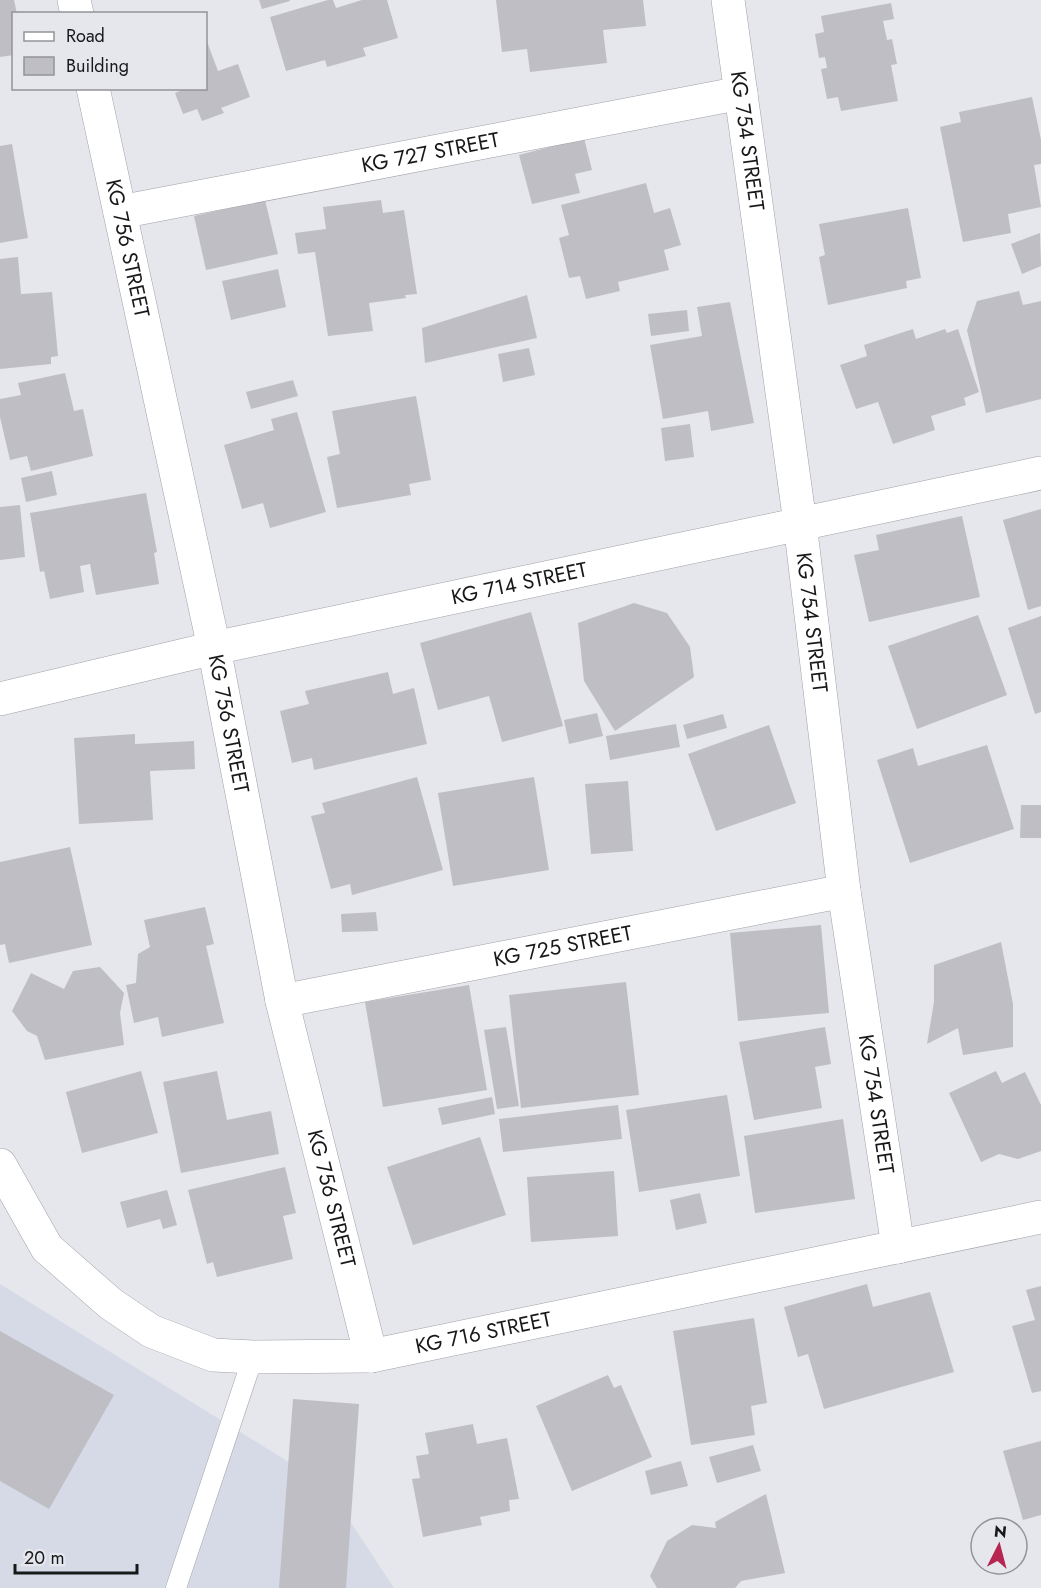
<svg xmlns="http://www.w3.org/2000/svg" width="1041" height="1588" font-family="Jost,sans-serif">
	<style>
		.built { fill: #d6dae7 }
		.building { fill: #bfbec4 }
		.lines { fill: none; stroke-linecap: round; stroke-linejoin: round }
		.service-casing { stroke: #a0a1a7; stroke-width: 21 }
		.minor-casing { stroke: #a0a1a7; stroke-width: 34 }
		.service { stroke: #fff; stroke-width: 20 }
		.minor { stroke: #fff; stroke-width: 33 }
		.labels { text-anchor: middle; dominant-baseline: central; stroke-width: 6; stroke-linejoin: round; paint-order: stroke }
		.street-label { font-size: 21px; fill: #17181a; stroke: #e5e7ed }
	</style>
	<rect width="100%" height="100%" fill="#e5e7ed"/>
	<path class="built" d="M0,1284l326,201 68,103h-394z"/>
	<g class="building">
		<path d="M0,0h14l3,14h-3v41l-14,2z"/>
		<path d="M259,0h31v1l-28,8z"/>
		<path d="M328,0h5l3,8 26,-8h25l11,38 -35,10 3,8 -39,11 -2,-7 -39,11 -16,-54z"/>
		<path d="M496,0h147l3,26 -43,4 4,33 -77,9 -3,-23 -25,3z"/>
		<path d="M891,3l3,16 -11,2 4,19 5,-1 5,25 -6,1 7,36 -57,10 -3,-14 -11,2 -6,-30 6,-1 -2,-11 -6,1 -4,-24 9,-2 -3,-16z"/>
		<path d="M206,39l12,32 20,-7 12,33 -29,11 3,5 -22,8 -5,-12 -14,5 -8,-21 11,-5h20z"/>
		<path d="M1032,97l9,43v24l-7,1 7,42 -33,7 3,19 -48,9 -23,-115 21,-5 -2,-10z"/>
		<path d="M584,138l8,32 -17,4 5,19 -48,11 -13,-49z"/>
		<path d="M12,144l16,94 -28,5v-97z"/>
		<path d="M646,183l8,30 16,-5 11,37 -17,5 5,20 -51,12 2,9 -34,8 -6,-23 -11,2 -10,-40 10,-3 -8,-30z"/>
		<path d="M265,200l13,54 -72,16 -12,-54z"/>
		<path d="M381,200l2,13 21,-3 13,84 -12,1 1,3 -37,5 4,28 -45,5 -13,-84 -17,2 -3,-21 31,-4 -3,-22z"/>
		<path d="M908,208l13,70 -15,3 1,7 -79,17 -9,-48 6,-2 -6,-31z"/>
		<path d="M1040,233l1,33 -19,8 -11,-30z"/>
		<path d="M18,257l3,37 31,-2 6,64 -7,1v7l-51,5v-110z"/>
		<path d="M278,269l8,38 -55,13 -9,-39z"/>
		<path d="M1019,291l4,14 18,-4v98l-55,14 -19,-83 10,-29z"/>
		<path d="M527,295l10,43 -112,25 -3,-35z"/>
		<path d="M730,302l24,121 -43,8 -3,-20 -45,8 -13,-74 52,-9 -5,-29z"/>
		<path d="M687,310l2,21 -38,5 -3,-22z"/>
		<path d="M913,329l3,10 29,-10 2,4 11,-4 21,63 -15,6 2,7 -35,11 4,14 -42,14 -15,-42 -22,7 -16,-44 27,-9 -3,-11z"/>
		<path d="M529,348l6,27 -32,7 -5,-28z"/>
		<path d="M65,373l9,38 9,-2 10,47 -62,15 -4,-15 -17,4 -10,-43v-18l21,-4 -3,-12z"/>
		<path d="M293,380l5,16 -47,13 -5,-17z"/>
		<path d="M416,396l15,84 -22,4 2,11 -74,13 -10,-51 13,-3 -8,-43z"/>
		<path d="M297,412l29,100 -56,16 -7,-25 -21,6 -18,-64 50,-15 -3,-11z"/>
		<path d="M690,424l4,33 -29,4 -4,-33z"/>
		<path d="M52,471l5,24 -31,7 -5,-24z"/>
		<path d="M146,493l11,59 -3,1 5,31 -63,11 -6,-31 -10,2 4,26 -34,7 -6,-28 -4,1 -10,-59z"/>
		<path d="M20,505l5,52 -25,3v-53z"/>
		<path d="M1041,509v97l-13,4 -25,-90z"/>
		<path d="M962,516l18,81 -111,25 -15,-67 25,-5 -3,-15z"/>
		<path d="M634,603l33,10 23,34 4,30 -79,54 -31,-50 -6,-58z"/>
		<path d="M531,612l32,114 -61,16 -13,-46 -51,14 -18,-67z"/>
		<path d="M978,615l29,80 -90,34 -29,-83z"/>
		<path d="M1041,616v96l-6,2 -27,-86z"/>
		<path d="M388,672l5,22 21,-6 13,56 -113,26 -2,-12 -20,5 -12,-52 29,-7 -4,-13z"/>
		<path d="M597,713l6,23 -34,8 -5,-24z"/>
		<path d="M723,714l4,14 -40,11 -4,-14z"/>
		<path d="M676,724l4,23 -70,13 -4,-24z"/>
		<path d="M769,725l27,78 -80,28 -28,-77z"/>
		<path d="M135,734v10l59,-3 1,28 -45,2 3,49 -74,4 -5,-86z"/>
		<path d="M987,745l27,84 -104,34 -33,-103 36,-12 5,18z"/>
		<path d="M417,777l26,93 -91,25 -2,-11 -19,5 -20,-73 14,-3 -3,-10z"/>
		<path d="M534,777l15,93 -96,16 -15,-93z"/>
		<path d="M628,781l5,70 -42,3 -6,-70z"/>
		<path d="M1021,805h20v33h-21z"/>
		<path d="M70,847l22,98 -83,18 -4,-19 -5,1v-83z"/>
		<path d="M205,907l9,37 -8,2 18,77 -62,14 -4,-20 -24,6 -8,-38 10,-2 2,-29 12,-7 -6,-27z"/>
		<path d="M376,912l2,19 -36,1 -1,-18z"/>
		<path d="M821,925l8,88 -91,8 -8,-88z"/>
		<path d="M1001,942l12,62v43l-50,8 -5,-27 -31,16 7,-42v-37z"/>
		<path d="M100,967l24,26 -4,20 4,32 -79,15 -8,-24 -10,-5 -15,-20 19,-38 33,16 9,-18z"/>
		<path d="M626,982l13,113 -118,13 -12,-113z"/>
		<path d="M469,985l18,105 -104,17 -18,-105z"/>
		<path d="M506,1027l13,79 -22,3 -13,-79z"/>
		<path d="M825,1027l6,37 -16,3 7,41 -68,12 -15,-78z"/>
		<path d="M141,1071l17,62 -76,20 -16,-61z"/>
		<path d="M217,1071l10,49 44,-9 8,43 -98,19 -18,-91z"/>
		<path d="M996,1071l6,12 23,-11 16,33v46l-23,8 -19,-5 -18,8 -32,-69z"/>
		<path d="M727,1095l13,81 -101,16 -13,-82z"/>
		<path d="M492,1097l3,17 -53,11 -4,-17z"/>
		<path d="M618,1105l4,34 -119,13 -4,-33z"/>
		<path d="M843,1119l12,80 -100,14 -11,-77z"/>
		<path d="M480,1137l26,78 -93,30 -26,-78z"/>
		<path d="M285,1167l11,46 -13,3 10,43 -76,18 -4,-15 -6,2 -19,-74z"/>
		<path d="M614,1171l4,65 -87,6 -4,-65z"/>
		<path d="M167,1190l10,35 -14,4 -3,-10 -33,9 -7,-26z"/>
		<path d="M700,1193l7,30 -31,7 -6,-30z"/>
		<path d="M867,1284l6,23 57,-15 24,80 -130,37 -16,-55 -10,3 -14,-50z"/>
		<path d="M1041,1286v105l-9,2 -20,-67 23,-6 -9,-30z"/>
		<path d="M754,1318l13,85 -16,3 4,29 -64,10 -18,-114z"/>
		<path d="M0,1331l114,64 -65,114 -49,-28z"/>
		<path d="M608,1375l6,13 7,-3 31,72 -80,34 -36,-85z"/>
		<path d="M293,1399l66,5 -13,184h-67z"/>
		<path d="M473,1424l4,20 30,-6 12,61 -10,1 1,11 -30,6 2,8 -59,12 -11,-58 8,-1 -4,-22 13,-2 -4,-21z"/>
		<path d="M1041,1441v74l-18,5 -20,-69z"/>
		<path d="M753,1445l8,26 -44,12 -8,-26z"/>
		<path d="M681,1461l7,25 -37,9 -6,-24z"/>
		<path d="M766,1494l19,79 -44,8 -6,7h-78l-7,-12 17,-35 25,-16 24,3 -1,-6z"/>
	</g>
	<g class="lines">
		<defs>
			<path id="service" d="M176,1588l77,-231"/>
			<g id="minor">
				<path d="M74,0l3,14"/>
				<path id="s1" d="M728,0l72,523 44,368 54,356"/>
				<path id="s2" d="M93,88l121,560 68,353 89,355"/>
				<path id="s3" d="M120,212l621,-119"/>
				<path id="s4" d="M0,699l214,-51 827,-175"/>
				<path id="s5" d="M282,1001l562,-110"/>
				<path id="s6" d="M0,1165l47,83 64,56 40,27 62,24 40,2 118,-1 670,-139"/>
			</g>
		</defs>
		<use href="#service" class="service-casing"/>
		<use href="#minor" class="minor-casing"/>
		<use href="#service" class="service"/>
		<use href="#minor" class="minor"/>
	</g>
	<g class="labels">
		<g class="street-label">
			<text stroke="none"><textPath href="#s1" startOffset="142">KG 754 STREET</textPath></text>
			<text stroke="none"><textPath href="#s3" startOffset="316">KG 727 STREET</textPath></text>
			<text stroke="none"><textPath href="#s2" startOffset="164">KG 756 STREET</textPath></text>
			<text stroke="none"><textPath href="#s4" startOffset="532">KG 714 STREET</textPath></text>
			<text stroke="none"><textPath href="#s1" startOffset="628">KG 754 STREET</textPath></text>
			<text stroke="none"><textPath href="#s2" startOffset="650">KG 756 STREET</textPath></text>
			<text stroke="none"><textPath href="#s5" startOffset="286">KG 725 STREET</textPath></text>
			<text stroke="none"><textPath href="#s1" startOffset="1114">KG 754 STREET</textPath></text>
			<text stroke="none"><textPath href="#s2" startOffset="1136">KG 756 STREET</textPath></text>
			<text stroke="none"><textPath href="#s6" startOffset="568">KG 716 STREET</textPath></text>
		</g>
	</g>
	<rect x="12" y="12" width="195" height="78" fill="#e5e7ed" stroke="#939499" stroke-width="1.5"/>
	<rect x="24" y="32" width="30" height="9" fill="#ffffff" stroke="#939499" stroke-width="1.5"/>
	<text x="66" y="42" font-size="18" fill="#17181a">Road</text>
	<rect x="24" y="57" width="30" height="18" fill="#bfbec4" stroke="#939499" stroke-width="1.5"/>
	<text x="66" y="72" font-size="18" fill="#17181a">Building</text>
	<g transform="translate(999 1546) rotate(6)"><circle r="28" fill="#e5e7ed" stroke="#939499" stroke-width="1.5"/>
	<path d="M0-4.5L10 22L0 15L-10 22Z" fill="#b62651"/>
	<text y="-9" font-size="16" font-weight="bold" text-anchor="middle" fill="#17181a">N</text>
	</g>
	<path d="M15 1564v9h122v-9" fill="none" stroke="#17181a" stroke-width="3"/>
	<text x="24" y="1564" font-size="18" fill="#17181a" stroke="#e5e7ed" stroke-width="4.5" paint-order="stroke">20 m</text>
</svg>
